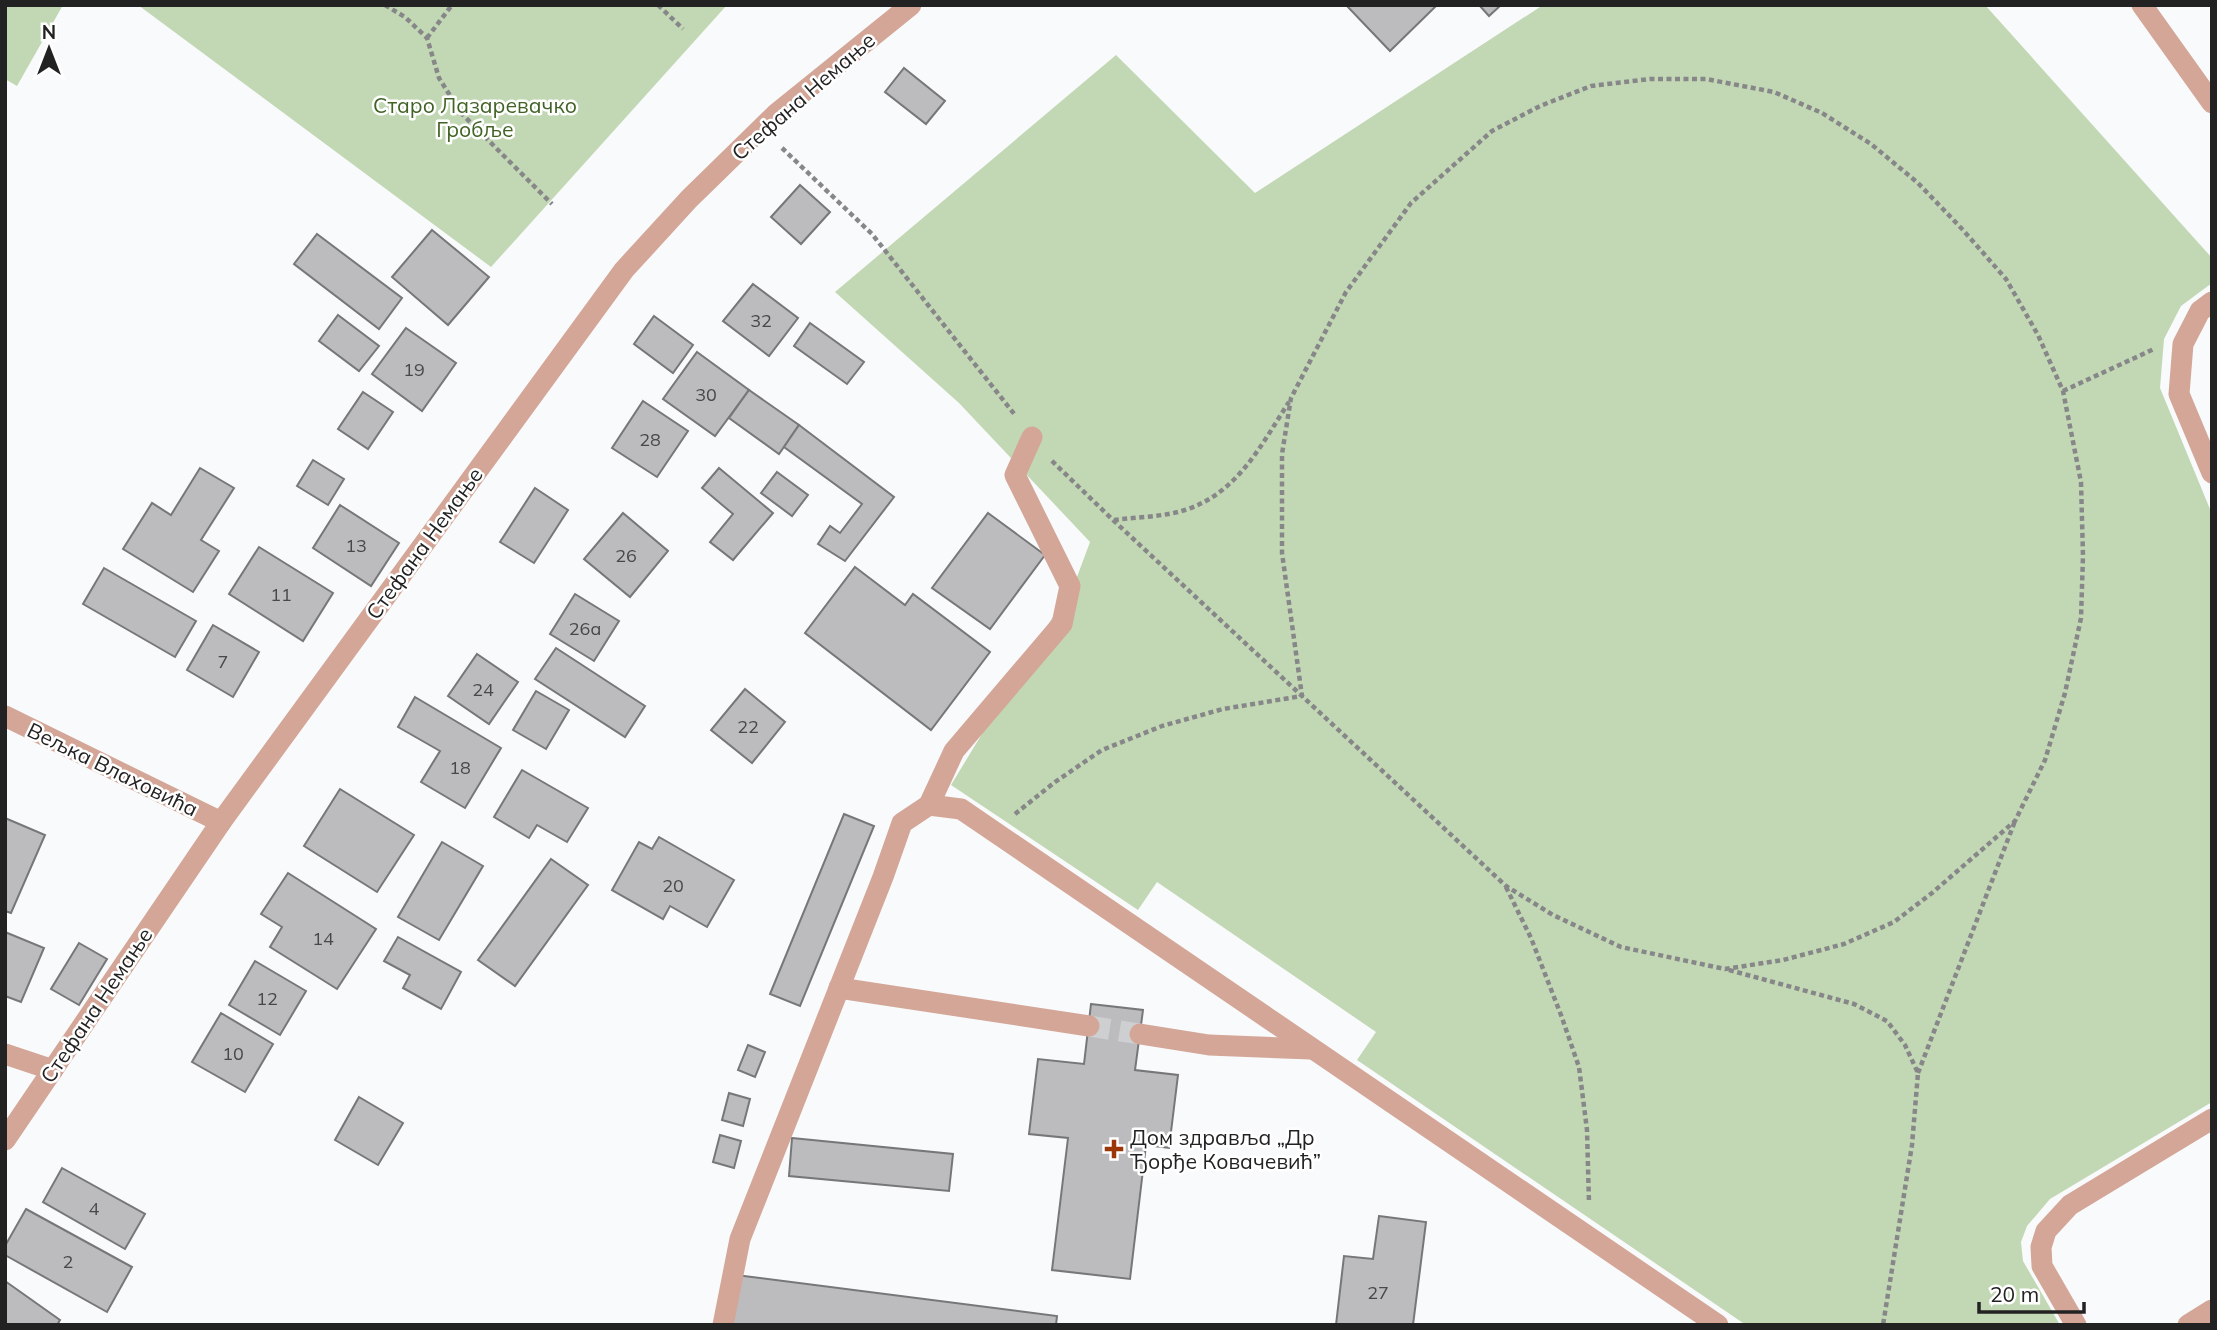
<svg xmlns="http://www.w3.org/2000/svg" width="2217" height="1330" font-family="Mulish,sans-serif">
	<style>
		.green { fill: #c2d8b4 }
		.building { fill: #bcbcbe; stroke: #767779; stroke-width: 2 }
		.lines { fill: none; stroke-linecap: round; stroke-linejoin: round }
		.minor-tunnel { stroke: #cecfd1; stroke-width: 21; stroke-dasharray: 21 10; stroke-linecap: butt }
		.path { stroke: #878789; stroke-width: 4.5; stroke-dasharray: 5 3.5; stroke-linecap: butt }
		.minor { stroke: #d3a697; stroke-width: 21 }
		.poi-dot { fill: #9b3607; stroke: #fff; stroke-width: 2.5 }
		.labels { text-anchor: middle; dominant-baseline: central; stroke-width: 5; stroke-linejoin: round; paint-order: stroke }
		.number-label { font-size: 18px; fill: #48484a }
		.street-label { font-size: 21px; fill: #222223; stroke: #fff }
		.park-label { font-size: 21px; fill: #426326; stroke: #fff }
		.poi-label { font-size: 21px; fill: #222223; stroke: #fff; text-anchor: start }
	</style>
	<rect width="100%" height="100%" fill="#f9fafc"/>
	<g class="green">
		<path d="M5,5h58l-46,81 -12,-7z"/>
		<path d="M138,5h589l-236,262z"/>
		<path d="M1543,5h442l227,253v25l-31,23 -17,33 -4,49 52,126v588l-162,97 -23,27 -6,16 2,19 37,64h-314l-389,-265 19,-28 -219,-150 -19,28 -187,-125 126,-208 13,-35 -131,-139 -124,-111 281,-237 139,138z"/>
	</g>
	<g class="building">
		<path d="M1346,5h87l2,2 -45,44z"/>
		<path d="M1479,5h22l-12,11z"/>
		<path d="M904,68l41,33 -19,23 -41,-32z"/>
		<path d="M800,185l30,27 -29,32 -30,-27z"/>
		<path d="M432,230l57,47 -41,48 -56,-48z"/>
		<path d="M317,234l85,64 -23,31 -85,-65z"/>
		<path d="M753,284l45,34 -29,38 -46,-35z"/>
		<path d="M338,315l41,31 -20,25 -40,-30z"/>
		<path d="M654,316l39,29 -20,28 -39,-29z"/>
		<path d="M810,323l54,39 -17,22 -53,-38z"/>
		<path d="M406,328l50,35 -34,48 -50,-37z"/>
		<path d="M697,352l52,38 -34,46 -52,-37z"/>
		<path d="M749,390l50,35 -20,29 -50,-36z"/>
		<path d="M363,392l30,20 -25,37 -30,-20z"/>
		<path d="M643,401l45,30 -31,46 -45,-29z"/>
		<path d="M799,425l95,72 -49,64 -27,-17 12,-18 10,7 22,-29 -78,-57z"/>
		<path d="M313,460l31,19 -16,26 -31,-19z"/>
		<path d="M200,468l34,20 -33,52 18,11 -26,41 -70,-43 29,-46 19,12z"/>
		<path d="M719,468l54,45 -40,47 -23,-18 23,-28 -31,-26z"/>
		<path d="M777,472l31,23 -16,21 -31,-23z"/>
		<path d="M535,488l33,22 -34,53 -34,-21z"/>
		<path d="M340,505l59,38 -28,43 -58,-38z"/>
		<path d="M623,513l45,38 -38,46 -46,-38z"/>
		<path d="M988,513l57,42 -55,74 -58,-41z"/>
		<path d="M259,547l74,46 -30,48 -74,-47z"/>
		<path d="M855,567l50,38 8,-11 77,58 -59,78 -126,-97z"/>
		<path d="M104,568l92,53 -21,36 -92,-53z"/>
		<path d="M575,594l44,27 -25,40 -44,-27z"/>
		<path d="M213,625l46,27 -26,45 -46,-27z"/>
		<path d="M556,648l89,58 -20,31 -90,-58z"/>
		<path d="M477,654l41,28 -29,42 -41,-28z"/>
		<path d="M745,689l40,33 -33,41 -41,-33z"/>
		<path d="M536,691l33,19 -23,39 -33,-19z"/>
		<path d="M415,697l86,51 -36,60 -44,-26 19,-31 -42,-24z"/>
		<path d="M522,770l66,38 -21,34 -30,-17 -8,13 -35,-21z"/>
		<path d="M340,789l74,46 -37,57 -73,-46z"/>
		<path d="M844,814l30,12 -74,180 -30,-12z"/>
		<path d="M5,818l40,17 -34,78 -6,-2z"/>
		<path d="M659,837l75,43 -27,47 -37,-21 -7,13 -51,-29 27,-48 13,7z"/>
		<path d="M442,842l41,24 -44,74 -41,-23z"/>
		<path d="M551,859l37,26 -73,101 -37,-26z"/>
		<path d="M288,873l88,56 -39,60 -67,-42 12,-20 -21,-13z"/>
		<path d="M5,932l39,16 -23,54 -16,-6z"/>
		<path d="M398,937l63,35 -20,37 -38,-21 7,-13 -26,-14z"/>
		<path d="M79,943l28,16 -28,46 -28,-16z"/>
		<path d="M255,961l51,30 -26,44 -51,-30z"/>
		<path d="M1091,1004l52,6 -8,60 43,5 -9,73 -23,-3 -16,134 -78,-9 16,-132 -39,-4 9,-75 46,5z"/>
		<path d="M221,1013l52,31 -28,48 -53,-30z"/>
		<path d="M748,1045l17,7 -10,25 -17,-7z"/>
		<path d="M729,1093l21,6 -7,27 -21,-6z"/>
		<path d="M359,1097l44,26 -25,42 -43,-25z"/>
		<path d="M720,1135l21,6 -7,27 -21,-6z"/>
		<path d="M792,1138l161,16 -4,37 -160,-15z"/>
		<path d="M62,1168l83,46 -20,35 -82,-47z"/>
		<path d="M26,1209l106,58 -25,45 -102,-57v-9z"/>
		<path d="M1379,1216l47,6 -13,103h-77l8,-69 29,3z"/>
		<path d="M736,1275l321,41 -1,9h-327z"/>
		<path d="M5,1281l55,39 -3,5h-52z"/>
	</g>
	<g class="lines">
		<path class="minor-tunnel" d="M1089,1026l51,8"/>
		<g class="path">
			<path d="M385,5l20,12 22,21 12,40 22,35 91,91"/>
			<path d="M658,5l25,24"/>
			<path d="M427,38l25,-33"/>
			<path d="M782,148l90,86 143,181"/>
			<path d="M2063,391l91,-42"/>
			<path d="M1114,520c23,-3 49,-3 71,-10 53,-17 76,-65 104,-108"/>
			<path d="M1015,814l40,-32 47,-32 60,-24 61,-17 79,-13 -20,-143v-99l9,-56 55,-106 65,-89 81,-72 48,-25 51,-20 59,-7h56l68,13 48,21 49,31 47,39 45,47 43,49 32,56 25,56 18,91 2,74 -2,62 -16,75 -20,67 -30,61 -83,72 -38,29 -50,22 -61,16 -58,9 -104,-22 -68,-32 -47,-29 -393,-366 -62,-60"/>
			<path d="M1506,887l25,51 30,77 18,52 8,63 2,73"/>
			<path d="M1729,970l125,34 33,17 18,24 13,28 -6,72 -29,180"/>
			<path d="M1918,1073l97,-252"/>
		</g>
		<g class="minor">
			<path d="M2142,5l70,98"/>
			<path d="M2212,302l-12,9 -17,33 -4,50 33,79"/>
			<path d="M5,716l216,106"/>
			<path d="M929,805l25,-54 108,-127 8,-38 -55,-111 17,-38"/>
			<path d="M839,988l250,38"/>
			<path d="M1140,1034l69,11 102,4"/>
			<path d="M5,1054l48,16"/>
			<path d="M5,1140l216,-318 403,-552 65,-71 87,-85 135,-109"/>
			<path d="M723,1325l17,-86 143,-362 19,-54 27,-18 32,4 757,516"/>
			<path d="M2076,1325l-34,-59 -1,-19 5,-16 24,-26 142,-86"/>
			<path d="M2188,1325l24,-15"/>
		</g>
	</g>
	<path class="poi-dot" d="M1110.5 1138.5h7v7h7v7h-7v7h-7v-7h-7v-7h7z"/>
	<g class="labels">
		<g class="number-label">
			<text x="761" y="320">32</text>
			<text x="414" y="369">19</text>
			<text x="706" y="394">30</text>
			<text x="650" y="439">28</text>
			<text x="356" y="545">13</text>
			<text x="626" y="555">26</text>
			<text x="281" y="594">11</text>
			<text x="585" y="628">26a</text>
			<text x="223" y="661">7</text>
			<text x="483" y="689">24</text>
			<text x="748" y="726">22</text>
			<text x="460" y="767">18</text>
			<text x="673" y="885">20</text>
			<text x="323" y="938">14</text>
			<text x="267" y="998">12</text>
			<text x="233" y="1053">10</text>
			<text x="94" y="1208">4</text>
			<text x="68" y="1261">2</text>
			<text x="1378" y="1292">27</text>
		</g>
		<g class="street-label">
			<text transform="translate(803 96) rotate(-41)">Стефана Немање</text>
			<text transform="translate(424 543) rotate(-54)">Стефана Немање</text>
			<text transform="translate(113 769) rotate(26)">Вељка Влаховића</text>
			<text transform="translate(96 1005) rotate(-56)">Стефана Немање</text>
		</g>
		<g class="park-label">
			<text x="475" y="105">Старо Лазаревачко<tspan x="475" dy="24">Гробље</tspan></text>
		</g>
		<g class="poi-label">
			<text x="1130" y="1137">Дом здравља „Др<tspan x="1130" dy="24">Ђорђе Ковачевић”</tspan></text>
		</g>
	</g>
	<rect width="2217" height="1330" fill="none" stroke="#222223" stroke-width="14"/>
	<g transform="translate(49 49)" stroke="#ffffff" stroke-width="5" paint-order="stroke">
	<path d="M0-5L12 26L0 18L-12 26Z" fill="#222223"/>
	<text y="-10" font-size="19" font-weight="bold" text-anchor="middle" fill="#222223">N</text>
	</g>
	<path d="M1979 1302v10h105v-10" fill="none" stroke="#222223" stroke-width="3.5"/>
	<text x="1990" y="1302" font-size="21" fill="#222223" stroke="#ffffff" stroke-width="5" paint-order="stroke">20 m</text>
</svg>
